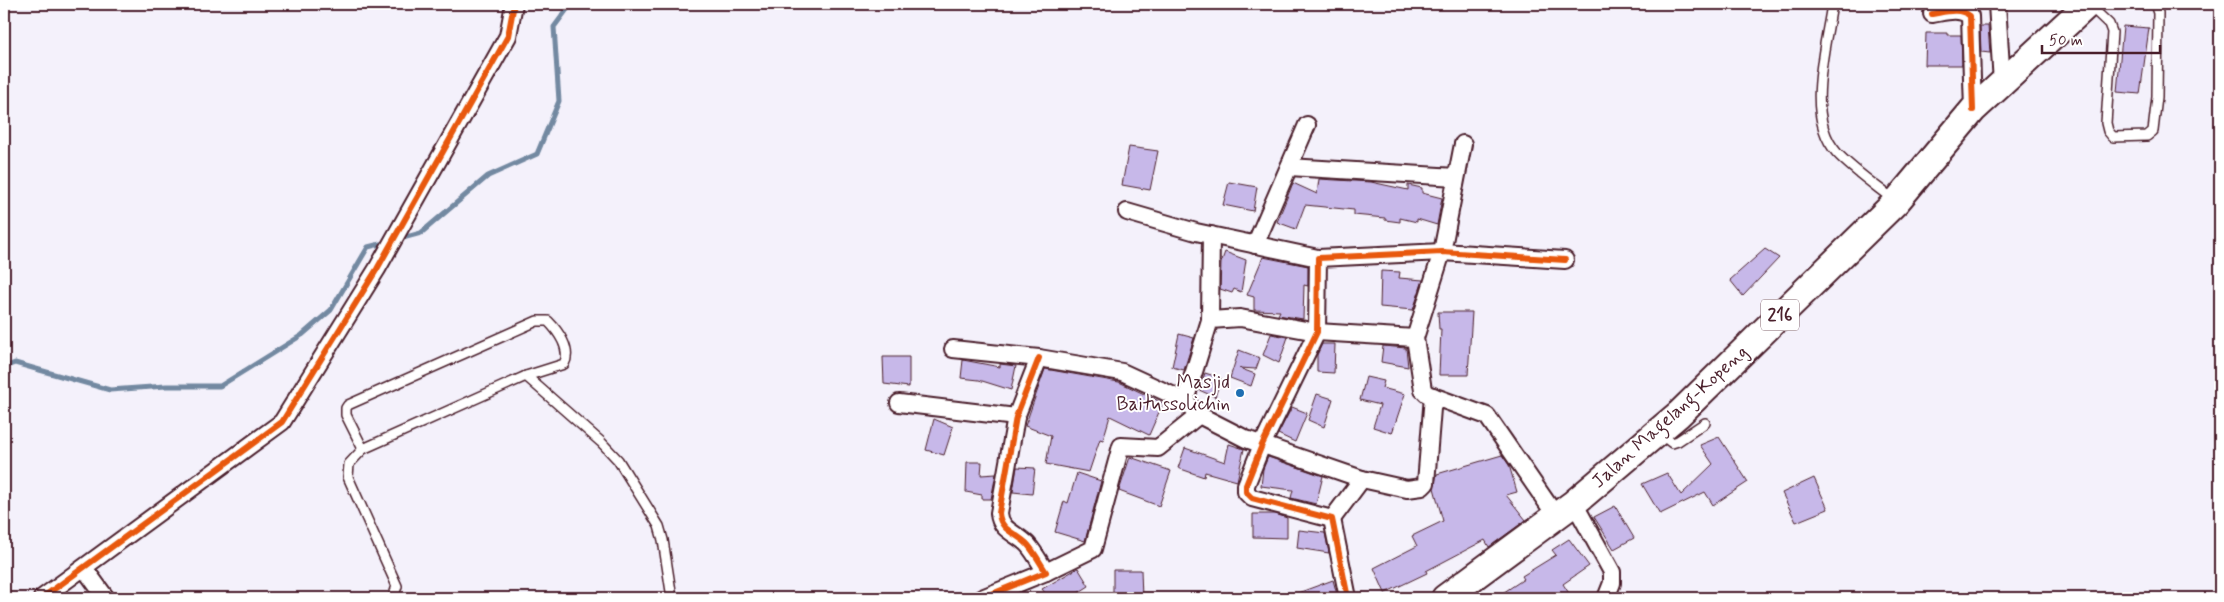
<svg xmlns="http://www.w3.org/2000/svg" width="2224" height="602" font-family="Mynerve,sans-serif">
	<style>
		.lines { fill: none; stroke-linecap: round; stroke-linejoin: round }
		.stream { stroke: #7389a1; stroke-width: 5 }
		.building { fill: #c7b8e9; stroke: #4a1f2b }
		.lane-casing { stroke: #4a1f2b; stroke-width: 12 }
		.street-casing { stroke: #4a1f2b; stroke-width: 20 }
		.primary-casing { stroke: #4a1f2b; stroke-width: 30 }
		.lane { stroke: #fff; stroke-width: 9 }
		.street { stroke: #fff; stroke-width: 16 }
		.primary { stroke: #fff; stroke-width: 26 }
		.cycleway-casing { stroke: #fff; stroke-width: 9 }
		.cycleway { stroke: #e8590c; stroke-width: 6 }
		.poi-dot { fill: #1f6fb2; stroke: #fff; stroke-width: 2 }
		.labels { text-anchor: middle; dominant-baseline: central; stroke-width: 4; stroke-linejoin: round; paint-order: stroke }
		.shield { fill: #fff; stroke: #80626b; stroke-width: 1 }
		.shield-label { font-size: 18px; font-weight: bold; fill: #4a1f2b }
		.poi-label { font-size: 19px; fill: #4a1f2b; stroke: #fff; text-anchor: end }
		.street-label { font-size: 19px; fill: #4a1f2b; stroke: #fff }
	</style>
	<rect width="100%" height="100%" fill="#f4f1fb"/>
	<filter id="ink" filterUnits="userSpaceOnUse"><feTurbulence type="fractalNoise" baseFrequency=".02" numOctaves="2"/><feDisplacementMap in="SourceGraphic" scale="10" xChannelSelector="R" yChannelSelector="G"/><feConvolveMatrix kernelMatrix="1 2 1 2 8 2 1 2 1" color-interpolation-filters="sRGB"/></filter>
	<g filter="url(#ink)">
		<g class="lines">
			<g class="stream">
				<path d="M399,239l22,-6 67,-57 49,-22 22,-53 -5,-74 17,-23"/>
				<path d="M4,367l11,-4 95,27 56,-4h54l82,-51 29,-25 37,-63 20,-5"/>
			</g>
		</g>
		<g class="building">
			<path d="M1980,26h8l2,27 -9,-1z"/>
			<path d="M2123,26l26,2 -9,66 -23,-2z"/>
			<path d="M1926,33h21v2h14l1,30h-37z"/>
			<path d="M1129,147l29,4 -8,39 -28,-5z"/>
			<path d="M1319,179l52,3 37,8v-5l14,3v5l20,5 -5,27 -20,-6v3l-17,-4v4l-15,-2v-2l-31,-3v-5l-49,-5 -9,24 -19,-7 16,-39 24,11z"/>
			<path d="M1229,182l28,5 -4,24 -30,-6z"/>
			<path d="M1765,249l14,9 -36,38 -13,-16z"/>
			<path d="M1225,252l21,8 -5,32 -7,-3 -2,4 -12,-4 1,-26z"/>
			<path d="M1263,257l45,9v20l-4,-1 -1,34 -25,-4 2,-4 -26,-1v-13l-7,-2z"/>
			<path d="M1381,271l19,1 -1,6 24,2 -10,30 -33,-3z"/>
			<path d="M1438,312h34l-4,63h-29l2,-46h-2z"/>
			<path d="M1179,334l15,4 -10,32 -12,-3z"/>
			<path d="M1271,334l17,3 -9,26 -16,-8z"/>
			<path d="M1322,344h13l-1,29 -17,-1v-17z"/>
			<path d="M1383,346l23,2 2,19 -27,-5z"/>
			<path d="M1239,350l21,8 -4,11 -17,-1 16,6 -4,12 -21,-8z"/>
			<path d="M883,357h26v30l-25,-3z"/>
			<path d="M963,360l37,7v-3l16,2 -5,24 -32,-10 -18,-2z"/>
			<path d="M1045,369l74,13 44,21 -14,32 -39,-19 -7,24 -3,-1 -11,33 -43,-8 5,-28 -26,-10z"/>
			<path d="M1205,373l16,5 -6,19 -16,-7z"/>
			<path d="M1366,377l18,4 -2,7 23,6 -13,39 -19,-6 7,-22 -20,-5z"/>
			<path d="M1317,394l16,5 -9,28 -16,-7z"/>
			<path d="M1292,407l15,6 -12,29 -17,-8z"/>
			<path d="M934,419l19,8 -9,28 -18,-5z"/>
			<path d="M1719,437l29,45 -35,23 -8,-13 -45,22 -18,-30 25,-11 14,22 32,-31 -13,-19z"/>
			<path d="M1229,444l15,5 -7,32 -32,-9 -1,5 -26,-9 7,-20 40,14z"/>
			<path d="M1502,455l7,10 8,27 -11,3 20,25 -37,27 -4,-7 -59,31 1,2 -42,20 -11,-25 43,-22 -5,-10 31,-15 -9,-33 3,-14z"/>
			<path d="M1130,457l41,14 -12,35 -40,-15z"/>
			<path d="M1268,457l55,19 -7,28 -25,-6 2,-8 -32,-4 2,-17z"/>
			<path d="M967,462h15l-1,13 15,-1 -5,25h-9v-4l-16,-3z"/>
			<path d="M1017,467l18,1 -3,26 -19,-2z"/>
			<path d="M1077,473l24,8 -16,60 -30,-9 9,-31 4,2z"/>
			<path d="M1814,478l14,31 -32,13 -14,-29z"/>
			<path d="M1615,506l19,32 -20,11 -20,-32z"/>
			<path d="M1253,514h22l12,4v20l-34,-1z"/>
			<path d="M1299,530l26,3 4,20 -32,-5z"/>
			<path d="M1569,539l20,27 -26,18 9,14h-77l29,-19 -2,-3 34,-21 -4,-5z"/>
			<path d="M1078,568l11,18 -19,12h-21l-7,-9z"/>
			<path d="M1113,570h28l1,28h-29z"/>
			<path d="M1333,580l5,18h-50l-1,-1z"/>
		</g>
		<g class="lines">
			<defs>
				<g id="lane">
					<path d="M1832,4c-6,43 -28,113 5,149 16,17 38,32 57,47"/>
					<path d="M2089,5l20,19 3,8 -6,91 2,8 5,6 34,-1 6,-5 4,-34 1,-84 -3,-9"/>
					<path d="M1659,433l13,10 6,-2 27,-18"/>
					<path d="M363,449l-17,-34v-7l2,-3 189,-84h11c10,10 24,29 16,43l-38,12"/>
					<path d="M393,598l4,-12 -49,-109 1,-13 14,-15 163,-73 75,66 17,18 41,66 4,14 9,58"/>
				</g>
				<g id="street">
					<path d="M1997,4l5,79"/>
					<path d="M1932,14c13,-2 27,-7 38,2l3,94"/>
					<path d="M1463,144l-21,108 -27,86 8,52 4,4 60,22 69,100"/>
					<path d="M1289,167l167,10"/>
					<path d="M1127,212l69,20 122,26"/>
					<path d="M1255,245l52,-120"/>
					<path d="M1210,320l1,-85"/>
					<path d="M953,349l86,9 83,14 63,29 14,14 47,24 116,40 45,10 15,-2 4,-4 7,-87"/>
					<path d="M1185,401l25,-81 30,-2 77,14 98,6"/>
					<path d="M899,403l117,14"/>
					<path d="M1574,503l38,69v11l-6,15"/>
					<path d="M1332,519l30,-40"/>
					<path d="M84,568l22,30"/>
					<path d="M1046,572l47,-23 28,-103 37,2 41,-33"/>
					<path d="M42,598l240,-176 95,-153 131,-233 6,-32"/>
					<path d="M982,598l64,-26c-6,-9 -11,-19 -18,-27 -11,-12 -28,-14 -29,-32l17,-96 23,-59"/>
					<path d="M1348,598l-16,-79 -80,-21 -6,-6v-7l16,-40 55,-113 1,-74 124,-6 123,8"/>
				</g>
				<path id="primary" d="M1445,598l129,-95 105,-89 217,-212 77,-92 115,-106"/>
			</defs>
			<use href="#lane" class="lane-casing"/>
			<use href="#street" class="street-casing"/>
			<use href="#primary" class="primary-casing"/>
			<use href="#lane" class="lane"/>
			<use href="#street" class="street"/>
			<use href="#primary" class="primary"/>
			<defs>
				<g id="cycleway">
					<path d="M1932,14c13,-2 27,-7 38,2l3,94"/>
					<path d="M42,598l240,-176 95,-153 131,-233 6,-32"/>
					<path d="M982,598l64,-26c-6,-9 -11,-19 -18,-27 -11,-12 -28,-14 -29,-32l17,-96 23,-59"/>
					<path d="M1348,598l-16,-79 -80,-21 -6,-6v-7l16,-40 55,-113 1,-74 124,-6 123,8"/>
				</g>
			</defs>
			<use href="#cycleway" class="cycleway-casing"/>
			<use href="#cycleway" class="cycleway"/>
		</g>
	</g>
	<circle class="poi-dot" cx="1240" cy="393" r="5"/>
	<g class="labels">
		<rect class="shield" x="1761" y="299.5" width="38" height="31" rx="4"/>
		<g class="shield-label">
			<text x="1780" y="315">216</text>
		</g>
		<g class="poi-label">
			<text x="1230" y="382">Masjid<tspan x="1230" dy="22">Baitussolichin</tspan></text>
		</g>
		<g class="street-label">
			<text transform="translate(1670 417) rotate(-42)">Jalan Magelang-Kopeng</text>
		</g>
	</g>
	<rect width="2224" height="602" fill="none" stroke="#fff" stroke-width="20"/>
	<rect x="10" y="10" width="2204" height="582" fill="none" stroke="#4a1f2b" stroke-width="2" filter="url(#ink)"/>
	<path d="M2042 45v8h118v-8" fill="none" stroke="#4a1f2b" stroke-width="2.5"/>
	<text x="2049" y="45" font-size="15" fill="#4a1f2b" stroke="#ffffff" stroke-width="4" paint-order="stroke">50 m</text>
</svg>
